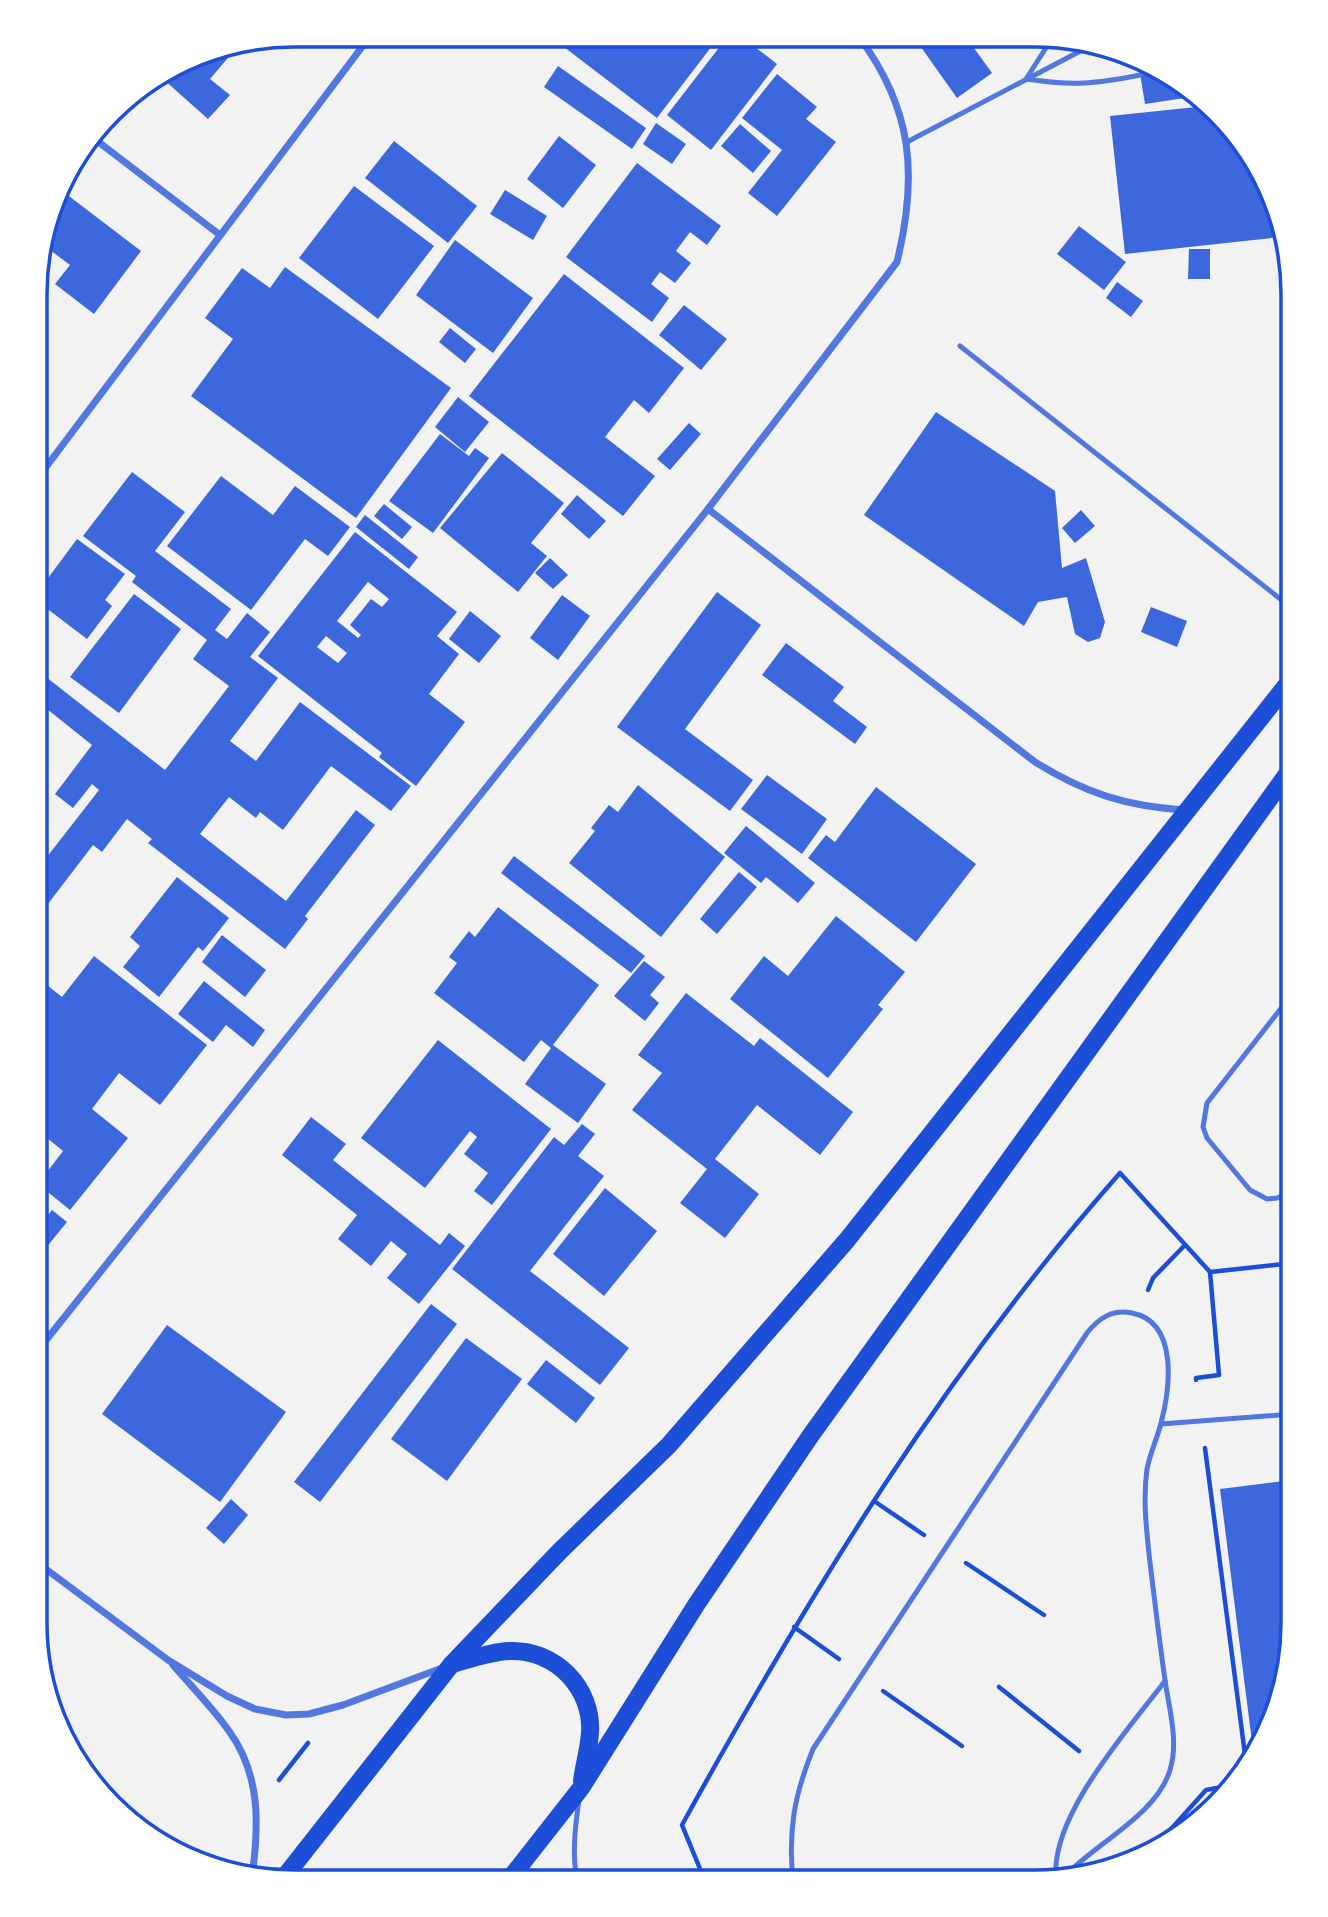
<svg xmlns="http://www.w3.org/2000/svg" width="1328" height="1917" font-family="Karla,sans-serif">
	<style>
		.building { fill: #3d67dc; fill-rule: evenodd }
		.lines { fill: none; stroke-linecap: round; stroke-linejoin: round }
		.path { stroke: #1d4ed8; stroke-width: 4.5 }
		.service { stroke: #5277de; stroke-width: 5 }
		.minor { stroke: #5277de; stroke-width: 7 }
		.primary { stroke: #1d4ed8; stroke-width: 18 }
		.rim { fill: none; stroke: #1d4ed8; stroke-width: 3.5 }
	</style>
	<rect width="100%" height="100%" fill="#f2f2f2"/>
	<g class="building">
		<path d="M534,36h19l-7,9z"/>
		<path d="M566,36h142l7,6 -58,76 -97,-74z"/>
		<path d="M728,36h13l36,28 -66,86 -44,-35z"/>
		<path d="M921,37h45l26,36 -35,25 -41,-58z"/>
		<path d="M227,46l6,6 -23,27 20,16 -22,24 -45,-40 5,-6 42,-24z"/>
		<path d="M558,66l88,62 -14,21 -88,-62z"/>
		<path d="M1139,67l52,21 7,8 -53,8z"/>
		<path d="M777,74l40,33 -11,12 30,23 -59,74 -29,-23 34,-43 -40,-32z"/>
		<path d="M1206,106l60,74 14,57 -155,17 -15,-138z"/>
		<path d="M656,123l30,21 -14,20 -29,-20z"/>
		<path d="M740,124l31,27 -18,22 -32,-27z"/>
		<path d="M559,136l37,29 -33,43 -36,-29z"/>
		<path d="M394,141l83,65 -29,37 -83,-65z"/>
		<path d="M637,163l84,63 -14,19 -17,-13 -14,19 15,12 -16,20 -15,-11 -9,12 18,14 -17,24 -86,-65z"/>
		<path d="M354,186l80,60 -56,73 -79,-61z"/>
		<path d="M61,190l80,61 -47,63 -39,-30 15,-19 -28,-21z"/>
		<path d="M505,190l42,26 -14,24 -43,-26z"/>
		<path d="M1079,226l47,36 -22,28 -47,-36z"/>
		<path d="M455,240l78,58 -40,55 -77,-58z"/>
		<path d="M1189,249h21v30h-22z"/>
		<path d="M285,267l166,121 -95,130 -165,-122 42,-57 -28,-21 37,-50 28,20z"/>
		<path d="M564,274l120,94 -35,45 -15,-13 -29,37 50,39 -32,40 -154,-120z"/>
		<path d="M1117,282l26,19 -12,16 -25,-19z"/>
		<path d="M684,305l43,34 -26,31 -42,-35z"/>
		<path d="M450,328l26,21 -11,14 -26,-21z"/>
		<path d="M458,397l31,25 -24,30 -30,-25z"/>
		<path d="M936,412l119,79 7,77 24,-10 19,64 -5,16 -12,4 -13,-8 -8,-37 -29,5 -14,24 -160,-111z"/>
		<path d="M689,423l12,11 -31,36 -13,-11z"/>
		<path d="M440,434l29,22 6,-8 14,10 -56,75 -44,-32z"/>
		<path d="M502,453l62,50 -33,40 16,13 -29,36 -78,-64z"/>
		<path d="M132,472l53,40 -30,39 76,58 -16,21 12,9 20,-26 23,19 -20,25 28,21 -48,63 26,20 44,-59 111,84 -20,25 -60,-45 -48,64 -23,-18 -4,6 -27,-21 -29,37 86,67 70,-91 19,15 -70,91 3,3 -23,30 -137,-106 4,-4 -25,-20 -25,33 -9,-7 -52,68 -5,-4v-38l63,-81 -7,-6 -19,24 -18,-14 37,-49 -55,-44v-31l128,100 64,-84 -36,-27 14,-19 -75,-58 4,-6 -53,-40z"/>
		<path d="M221,476l52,39 22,-29 55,41 -22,29 -23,-17 -54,71 -84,-64z"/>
		<path d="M577,495l29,26 -17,18 -28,-25z"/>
		<path d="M384,504l28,23 -10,12 -28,-23z"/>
		<path d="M1081,510l14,16 -20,17 -13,-15z"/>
		<path d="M365,515l53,42 -9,12 -53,-42z"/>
		<path d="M355,532l102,80 -20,24 22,18 -30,40 36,28 -49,64 -37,-29 3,-4 -124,-97zM368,582l21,17 -7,8 -11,-8 -21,26 11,10 -3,3 -21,-17zM326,636l21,17 -9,10 -21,-16z"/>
		<path d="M77,539l48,35 -20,26 7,6 -25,33 -50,-38v-8z"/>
		<path d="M550,558l18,17 -15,14 -18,-16z"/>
		<path d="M717,592l44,33 -76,104 68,51 -23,31 -113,-84z"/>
		<path d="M134,594l47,35 -62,84 -49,-36z"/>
		<path d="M562,595l28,21 -32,44 -28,-22z"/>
		<path d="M1151,607l36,14 -10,26 -36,-15z"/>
		<path d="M470,611l31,25 -22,27 -30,-24z"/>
		<path d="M786,643l58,44 -11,14 34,26 -12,17 -93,-69z"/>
		<path d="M767,775l60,44 -25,35 -61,-45z"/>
		<path d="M638,785l87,72 -64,80 -92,-74 26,-32 -4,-3 18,-23 9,7z"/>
		<path d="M876,787l100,77 -60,78 -108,-84 18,-23 9,7z"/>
		<path d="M746,826l69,57 -17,20 -32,-26 -5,6 -37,-30z"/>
		<path d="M514,856l131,100 -14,17 -130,-100z"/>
		<path d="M739,872l18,15 -40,47 -17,-15z"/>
		<path d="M177,877l52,41 -26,33 -5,-4 -39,50 -36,-30 17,-21 -10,-9z"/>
		<path d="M498,907l101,78 -46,60 53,39 -28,39 -53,-39 26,-36 -10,-8 -17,22 -90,-69 23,-30 -8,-6 20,-26 6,6z"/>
		<path d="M836,916l69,56 -27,33 5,4 -55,69 -98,-79 34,-43 24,20z"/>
		<path d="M222,935l44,35 -21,27 -43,-35z"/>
		<path d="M94,956l113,89 -47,60 -41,-32 -27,36 36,29 -58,72 -32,-26 25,-33 -27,-22v-128l12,-15 14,11z"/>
		<path d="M644,961l21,16 -15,18 9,8 -14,18 -31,-25z"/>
		<path d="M204,981l61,49 -12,17 -27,-22 -13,17 -35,-28z"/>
		<path d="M686,993l68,53 6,-8 93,74 -33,43 -63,-50 -42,54 44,35 -34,44 -45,-35 27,-34 -75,-59 30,-37 -24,-18z"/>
		<path d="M438,1040l113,89 -59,76 -18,-14 14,-18 -24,-19 13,-17 -7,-6 -45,57 -64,-50z"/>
		<path d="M311,1117l35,27 -13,16 107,85 9,-12 16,13 -46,58 -32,-26 20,-24 -16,-13 -20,25 -33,-27 19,-24 -75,-60z"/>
		<path d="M582,1124l13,10 -17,22 26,20 -74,95 99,77 -29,37 -148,-116 102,-132 10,8z"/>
		<path d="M605,1188l52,43 -53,65 -51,-42z"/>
		<path d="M52,1210l15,12 -22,27 -9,-8v-11z"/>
		<path d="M431,1304l26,20 -137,178 -26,-20z"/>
		<path d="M167,1325l119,87 -66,90 -118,-88z"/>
		<path d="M466,1338l56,41 -75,102 -56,-42z"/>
		<path d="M546,1360l49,38 -19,25 -49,-39z"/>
		<path d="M1292,1480v160l-13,67 -21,42 -5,1 -33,-261z"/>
		<path d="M231,1499l17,16 -24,29 -18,-16z"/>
	</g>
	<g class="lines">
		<g class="path">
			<path d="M1148,1290l5,-12 32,-33"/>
			<path d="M1196,1380v-2l23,-3 -9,-103"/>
			<path d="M1205,1448l42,322"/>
			<path d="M874,1501l50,34"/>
			<path d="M966,1563l78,52"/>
			<path d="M794,1627l45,32"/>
			<path d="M999,1687l80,64"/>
			<path d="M883,1691l79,55"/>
			<path d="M279,1780l29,-37"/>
			<path d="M1141,1852l31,-24 34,-38 27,-5"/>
			<path d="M705,1881l-23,-56c126,-229 264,-455 438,-652l90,99 83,-9"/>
		</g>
		<g class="service">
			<path d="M1053,37l-27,42c46,7 69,5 114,-4"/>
			<path d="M907,142l183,-96"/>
			<path d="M960,346l333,263"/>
			<path d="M1275,795l18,8"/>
			<path d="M1293,1191l-16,7 -10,1 -17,-9 -43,-52 -4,-11 4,-24 86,-110"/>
			<path d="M1161,1424l132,-10"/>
			<path d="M1056,1877c-5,-62 72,-147 109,-196"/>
			<path d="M577,1881c-5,-27 -2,-54 2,-81"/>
			<path d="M793,1881c-5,-50 1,-85 20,-132l274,-416c12,-15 25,-24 45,-20 47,9 38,76 29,110 -4,16 -11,30 -14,46 -4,29 -1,56 2,85 5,42 10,84 16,126 4,29 14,61 5,90 -13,44 -72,72 -103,104"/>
		</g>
		<g class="minor">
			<path d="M92,137l128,98"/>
			<path d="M37,479l334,-444"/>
			<path d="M708,509l327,253c50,31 90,44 149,48"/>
			<path d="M35,1354l673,-845 189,-247c21,-86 16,-153 -38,-225"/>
			<path d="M35,1561l133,99 59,36 28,13 31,6 23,-1 34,-9 99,-37"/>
			<path d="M173,1665c19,22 40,43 56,66 32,44 30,95 23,146"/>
		</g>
		<g class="primary">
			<path d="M452,1664c18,-5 38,-12 57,-13 46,-2 84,37 81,82 -1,16 -6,32 -8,48"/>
			<path d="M282,1880l169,-215 108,-113 110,-107 178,-205 446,-563"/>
			<path d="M508,1881l73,-93 115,-183 115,-170 482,-669"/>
		</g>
	</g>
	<path d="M0 0H1328V1917H0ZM294 47H1034A247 247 0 0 1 1281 294V1623A247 247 0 0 1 1034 1870H294A247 247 0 0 1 47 1623V294A247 247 0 0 1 294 47Z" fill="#fff" fill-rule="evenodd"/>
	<path class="rim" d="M294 47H1034A247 247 0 0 1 1281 294V1623A247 247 0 0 1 1034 1870H294A247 247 0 0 1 47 1623V294A247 247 0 0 1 294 47Z"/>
</svg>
